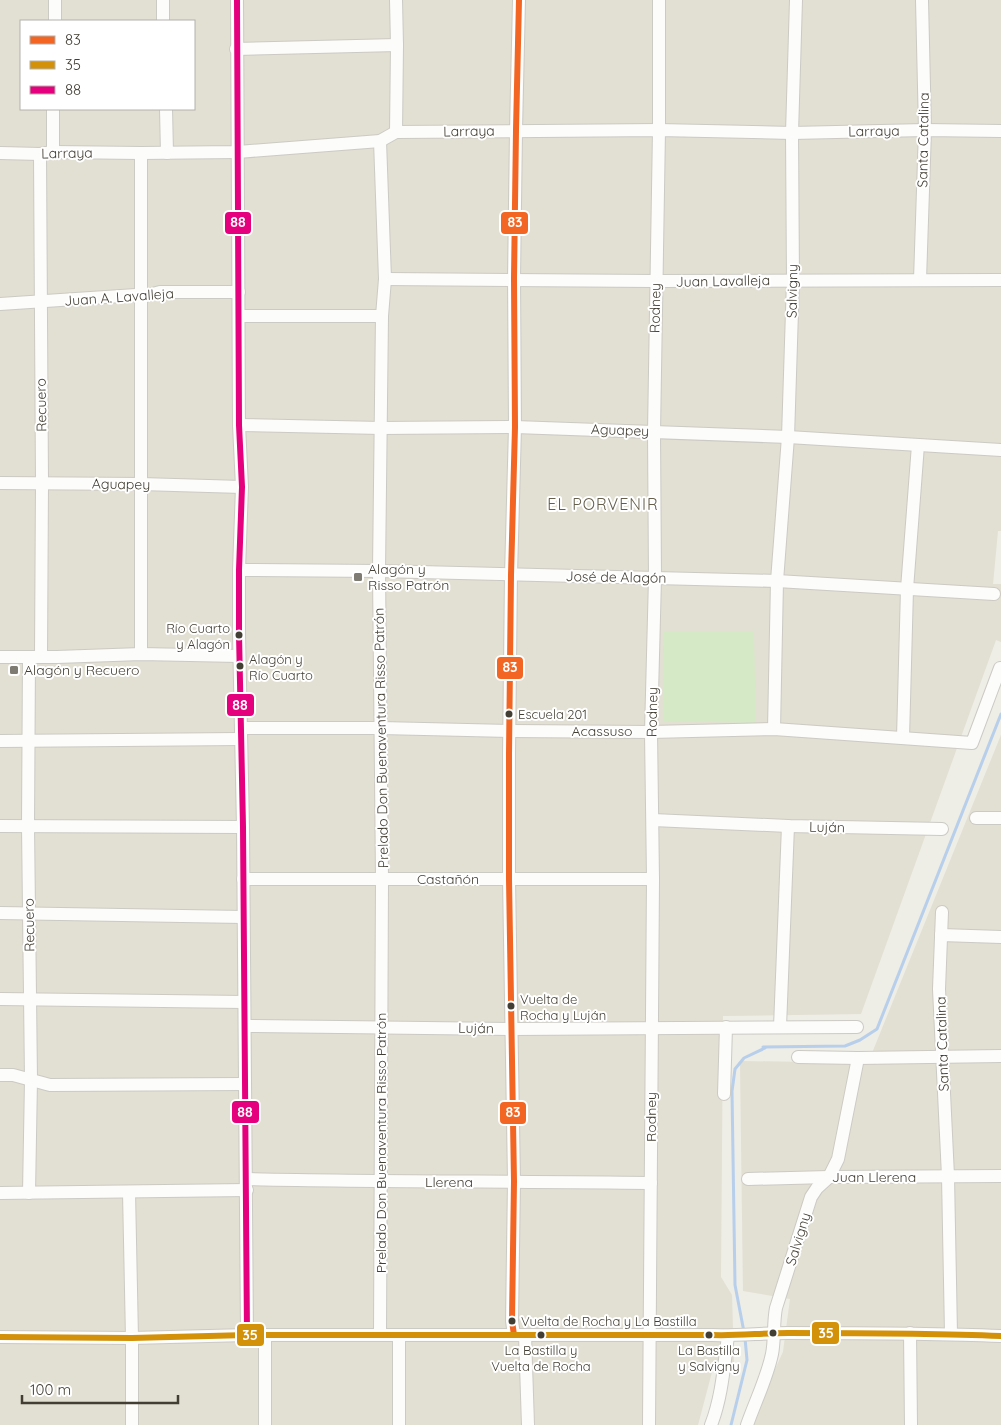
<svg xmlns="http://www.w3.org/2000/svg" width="1001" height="1425" font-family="Quicksand,sans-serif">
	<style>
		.residential { fill: #e2dfd3; fill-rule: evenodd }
		.pitch { fill: #d6e9c6 }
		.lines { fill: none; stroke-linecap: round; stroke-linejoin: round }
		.stream { stroke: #b7cfeb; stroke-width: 3 }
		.street-casing { stroke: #cccac4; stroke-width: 14 }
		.street { stroke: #fcfcfb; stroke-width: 12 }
		.bus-1-casing { stroke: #fff; stroke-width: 10 }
		.bus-2-casing { stroke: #fff; stroke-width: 10 }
		.bus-3-casing { stroke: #fff; stroke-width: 10 }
		.bus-1 { stroke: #f26522; stroke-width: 6 }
		.bus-2 { stroke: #d3910a; stroke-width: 6 }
		.bus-3 { stroke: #e5007d; stroke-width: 6 }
		.poi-dot { fill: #7e7b72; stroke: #fff; stroke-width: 2 }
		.bus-dot { fill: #423e33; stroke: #fff; stroke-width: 2 }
		.labels { text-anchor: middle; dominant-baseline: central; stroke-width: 4; stroke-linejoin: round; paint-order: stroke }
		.bus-label { font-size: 13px; fill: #423e33; stroke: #fff; text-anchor: start }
		.street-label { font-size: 14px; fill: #423e33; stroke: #fff }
		.poi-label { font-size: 14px; fill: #423e33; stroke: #fff; text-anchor: start }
		.quarter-label { font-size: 16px; letter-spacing: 1px; fill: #655e4b; stroke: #fff }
		.line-badge { stroke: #fff; stroke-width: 2 }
		.badge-label { font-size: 14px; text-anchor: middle; font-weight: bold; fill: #fff }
	</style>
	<rect width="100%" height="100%" fill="#eeede6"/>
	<g class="residential">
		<path d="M0,0h1001v531h-3l-5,53h8v58l-5,-2 -135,374 -138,2 -2,261 11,18 2,72 -22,5 -14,53h-698zM21,21h173v88h-173z"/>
		<path d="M1001,735v690h-252l34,-73 7,-53 -47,-8 -3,-230 128,2z"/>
	</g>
	<path class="pitch" d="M664,632h90l2,91 -93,-2z"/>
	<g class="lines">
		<g class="stream">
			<path d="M763,1047l82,-1 15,-6 17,-11 124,-315"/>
			<path d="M744,1332l-9,-47 -3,-194 3,-22 9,-11 21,-10"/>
			<path d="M731,1425l16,-65 -2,-22"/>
		</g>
		<defs>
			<g id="street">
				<path d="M163,0v21"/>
				<path d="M237,0l2,425 3,62 -3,83v64l4,193 4,508"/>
				<path d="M396,0l1,45 -1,87"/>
				<path d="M55,21v-21"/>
				<path d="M236,49l161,-4"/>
				<path d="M166,109l1,44"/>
				<path d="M53,152v-43"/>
				<path d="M0,153l40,1 13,-2 88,1 97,-1 142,-11 16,-9 263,-2 133,3 133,-3 76,1"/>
				<path d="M40,154l2,329 -1,174"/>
				<path d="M385,279l270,2 346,-1"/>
				<path d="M920,280l5,-150 -3,-130"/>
				<path d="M0,304l136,-9 5,2 19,-5h79"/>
				<path d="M239,316h143"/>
				<path d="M239,425l142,3 134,-1 273,10 213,13"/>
				<path d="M0,483l141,1 101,3"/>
				<path d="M239,570l140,1 398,10 217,13"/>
				<path d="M141,654v-501"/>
				<path d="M0,657h57l84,-3 98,2"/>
				<path d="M29,657l-1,169 3,254 -2,113"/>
				<path d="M241,728h140l129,3 141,1 123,-3 198,14 28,-75"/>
				<path d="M774,729l3,-148 11,-144 5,-157 -1,-147 4,-133"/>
				<path d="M903,738l4,-149 11,-144"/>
				<path d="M0,741l241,-2"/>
				<path d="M976,818h25"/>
				<path d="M653,820l135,6 154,3"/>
				<path d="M0,826l243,1"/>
				<path d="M243,879h410"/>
				<path d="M942,912l-3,77 9,187 3,158"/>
				<path d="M0,913l243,4"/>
				<path d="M941,935l60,2"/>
				<path d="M0,999l244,3"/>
				<path d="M245,1026l267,3 345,-2"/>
				<path d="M780,1027l8,-201"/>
				<path d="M798,1057l60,1 143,-2"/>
				<path d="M0,1075h13l37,10 195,-1"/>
				<path d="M724,1094l2,-67"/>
				<path d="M246,1179c135,3 270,2 405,4"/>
				<path d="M748,1179l81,-2 172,-1"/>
				<path d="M129,1192l3,146v87"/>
				<path d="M0,1193l247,-3"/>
				<path d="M910,1333l1,92"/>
				<path d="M265,1335v90"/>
				<path d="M380,1335l2,-456 -3,-308 3,-255 3,-37 -5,-138"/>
				<path d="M514,1335l-2,-14 2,-140 -5,-302v-125l2,-179 4,-148 -1,-148 2,-149 3,-130"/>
				<path d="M525,1335l3,90"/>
				<path d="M0,1337l132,1 115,-3h465c25,1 50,-2 76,-2 71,0 142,0 213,3"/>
				<path d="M399,1425v-90"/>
				<path d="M649,1425l4,-546 -2,-147 4,-154 -1,-146 5,-302v-130"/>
				<path d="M711,1425c11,-28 13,-60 17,-89"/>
				<path d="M747,1425c8,-23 20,-47 25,-71 3,-15 1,-31 4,-46l35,-111 6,-9 12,-11 9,-18 20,-101"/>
			</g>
		</defs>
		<use href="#street" class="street-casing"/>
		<use href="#street" class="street"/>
		<defs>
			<path id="bus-1" d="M514,1335l-2,-14 2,-140 -5,-302v-125l2,-179 4,-148 -1,-148 2,-149 3,-130"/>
			<path id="bus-2" d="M0,1337l132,1 115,-3h465c25,1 50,-2 76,-2 71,0 142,0 213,3"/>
			<path id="bus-3" d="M237,0l2,425 3,62 -3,83v64l4,193 4,508"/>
		</defs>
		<use href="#bus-1" class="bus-1-casing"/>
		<use href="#bus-2" class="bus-2-casing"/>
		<use href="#bus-3" class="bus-3-casing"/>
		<use href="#bus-1" class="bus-1"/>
		<use href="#bus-2" class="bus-2"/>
		<use href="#bus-3" class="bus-3"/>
	</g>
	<g class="poi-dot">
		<rect x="353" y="572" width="10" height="10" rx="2.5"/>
		<rect x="9" y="665" width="10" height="10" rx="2.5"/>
	</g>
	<g class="bus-dot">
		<circle cx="239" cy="635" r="4.5"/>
		<circle cx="240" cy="666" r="4.5"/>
		<circle cx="509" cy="714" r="4.5"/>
		<circle cx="511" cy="1006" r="4.5"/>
		<circle cx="512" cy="1321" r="4.5"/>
		<circle cx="773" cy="1333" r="4.5"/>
		<circle cx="541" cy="1335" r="4.5"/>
		<circle cx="709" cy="1335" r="4.5"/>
	</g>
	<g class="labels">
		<g class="bus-label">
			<text x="230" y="628" text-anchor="end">Río Cuarto<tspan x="230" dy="16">y Alagón</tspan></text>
			<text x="249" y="659">Alagón y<tspan x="249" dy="16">Río Cuarto</tspan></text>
			<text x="518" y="714">Escuela 201</text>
			<text x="520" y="999">Vuelta de<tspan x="520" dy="16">Rocha y Luján</tspan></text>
			<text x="521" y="1321">Vuelta de Rocha y La Bastilla</text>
			<text x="541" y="1350" text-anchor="middle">La Bastilla y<tspan x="541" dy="16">Vuelta de Rocha</tspan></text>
			<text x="709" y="1350" text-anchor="middle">La Bastilla<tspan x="709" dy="16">y Salvigny</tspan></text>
		</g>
		<g class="street-label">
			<text transform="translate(469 131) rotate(-1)">Larraya</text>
			<text transform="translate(874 131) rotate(-1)">Larraya</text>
			<text transform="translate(923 140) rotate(-89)">Santa Catalina</text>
			<text transform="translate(67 153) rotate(-1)">Larraya</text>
			<text transform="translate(723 281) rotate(-1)">Juan Lavalleja</text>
			<text transform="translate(792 291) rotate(-89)">Salvigny</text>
			<text transform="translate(119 297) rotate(-4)">Juan A. Lavalleja</text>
			<text transform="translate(655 308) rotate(-89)">Rodney</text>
			<text transform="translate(41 405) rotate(-91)">Recuero</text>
			<text transform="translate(620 430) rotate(2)">Aguapey</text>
			<text transform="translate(121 484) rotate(1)">Aguapey</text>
			<text transform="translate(616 577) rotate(1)">José de Alagón</text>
			<text transform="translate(652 712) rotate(-89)">Rodney</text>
			<text x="602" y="731">Acassuso</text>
			<text transform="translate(381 738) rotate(-91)">Prelado Don Buenaventura Risso Patrón</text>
			<text transform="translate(827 827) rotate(1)">Luján</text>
			<text x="448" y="879">Castañón</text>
			<text transform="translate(29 925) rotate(-91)">Recuero</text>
			<text transform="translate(476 1028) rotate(1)">Luján</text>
			<text transform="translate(942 1044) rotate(-92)">Santa Catalina</text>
			<text transform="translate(651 1117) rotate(-90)">Rodney</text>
			<text transform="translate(381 1143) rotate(-90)">Prelado Don Buenaventura Risso Patrón</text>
			<text x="874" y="1177">Juan Llerena</text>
			<text x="449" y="1182">Llerena</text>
			<text transform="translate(798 1239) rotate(-73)">Salvigny</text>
		</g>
		<g class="poi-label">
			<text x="368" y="569">Alagón y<tspan x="368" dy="16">Risso Patrón</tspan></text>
			<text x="24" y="670">Alagón y Recuero</text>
		</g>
		<g class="quarter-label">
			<text x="603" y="504">EL PORVENIR</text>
		</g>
	</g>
	<g class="line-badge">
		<rect x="500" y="211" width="29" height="24" rx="5" fill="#f26522"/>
		<rect x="224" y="211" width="28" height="24" rx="5" fill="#e5007d"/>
		<rect x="496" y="656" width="28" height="24" rx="5" fill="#f26522"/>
		<rect x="226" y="693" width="29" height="24" rx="5" fill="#e5007d"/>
		<rect x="231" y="1100" width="29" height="24" rx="5" fill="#e5007d"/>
		<rect x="499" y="1101" width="28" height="24" rx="5" fill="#f26522"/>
		<rect x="811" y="1321" width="29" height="24" rx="5" fill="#d3910a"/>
		<rect x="236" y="1323" width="29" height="24" rx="5" fill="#d3910a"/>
	</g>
	<g class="badge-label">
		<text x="515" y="227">83</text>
		<text x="238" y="227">88</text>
		<text x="510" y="672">83</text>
		<text x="240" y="710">88</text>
		<text x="245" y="1117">88</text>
		<text x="513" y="1117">83</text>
		<text x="826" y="1338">35</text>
		<text x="250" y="1340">35</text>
	</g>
	<rect x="20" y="20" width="175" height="90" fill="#ffffff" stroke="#b3b2ad"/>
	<rect x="30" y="36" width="25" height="8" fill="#f26522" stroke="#b3b2ad"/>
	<text x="65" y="45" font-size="15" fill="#423e33">83</text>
	<rect x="30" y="61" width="25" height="8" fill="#d3910a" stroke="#b3b2ad"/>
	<text x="65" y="70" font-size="15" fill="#423e33">35</text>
	<rect x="30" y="86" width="25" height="8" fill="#e5007d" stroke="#b3b2ad"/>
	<text x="65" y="95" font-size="15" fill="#423e33">88</text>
	<path d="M22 1395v8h156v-8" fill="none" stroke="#423e33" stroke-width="2.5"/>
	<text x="30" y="1395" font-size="15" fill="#423e33" stroke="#ffffff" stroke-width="4" paint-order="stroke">100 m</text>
</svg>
